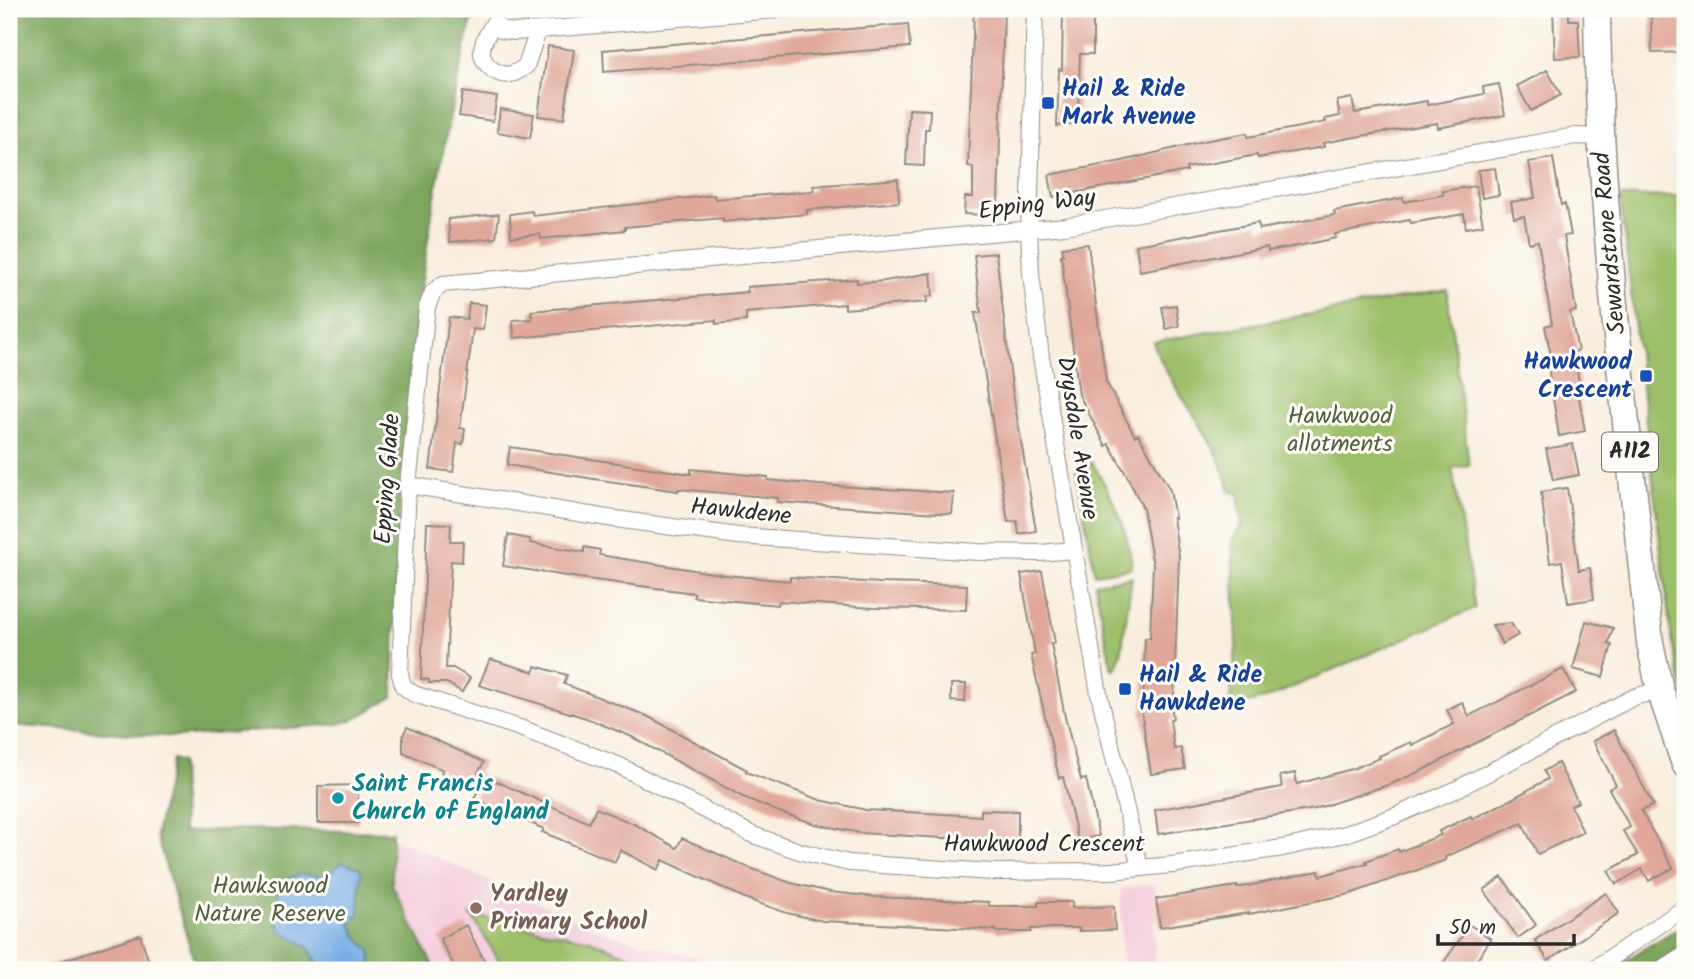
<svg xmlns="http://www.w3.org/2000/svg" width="1694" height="979" font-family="Kalam,sans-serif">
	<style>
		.built { fill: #f4cfdd }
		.green { fill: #9cbf69; stroke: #64754a; stroke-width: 2 }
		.forest { fill: #7da65d; stroke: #546844; stroke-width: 2 }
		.water { fill: #76aee5; stroke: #506c88; stroke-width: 2 }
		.building { fill: #e0a79a }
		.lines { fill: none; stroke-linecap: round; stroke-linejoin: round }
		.minor-casing { stroke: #928c84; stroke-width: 18 }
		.primary-casing { stroke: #928c84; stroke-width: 29 }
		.minor { stroke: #fff; stroke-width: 16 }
		.primary { stroke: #fff; stroke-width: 26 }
		.transit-dot { fill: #1a4fb4; stroke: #fdfcf7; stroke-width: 2.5 }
		.culture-dot { fill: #0f9aa8; stroke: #fdfcf7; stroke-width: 2.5 }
		.education-dot { fill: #8d6e63; stroke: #fdfcf7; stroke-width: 2.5 }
		.labels { text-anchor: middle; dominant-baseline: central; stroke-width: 6; stroke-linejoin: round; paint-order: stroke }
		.shield { fill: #fdfcf7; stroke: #6a6a68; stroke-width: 2 }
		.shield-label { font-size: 23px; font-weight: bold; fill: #2b2b2b }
		.transit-label { font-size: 24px; font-weight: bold; fill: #164399; stroke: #fdfcf7; text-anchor: start }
		.street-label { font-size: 24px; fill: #2b2b2b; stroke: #fdfcf7 }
		.park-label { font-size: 24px; fill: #535f41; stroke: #fdfcf7 }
		.culture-label { font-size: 24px; font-weight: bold; fill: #0d838f; stroke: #fdfcf7; text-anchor: start }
		.education-label { font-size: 24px; font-weight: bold; fill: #785e54; stroke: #fdfcf7; text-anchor: start }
	</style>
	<rect width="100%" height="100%" fill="#fdfcf7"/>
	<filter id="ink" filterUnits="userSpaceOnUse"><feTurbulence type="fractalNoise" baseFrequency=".0143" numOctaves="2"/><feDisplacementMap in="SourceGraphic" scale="14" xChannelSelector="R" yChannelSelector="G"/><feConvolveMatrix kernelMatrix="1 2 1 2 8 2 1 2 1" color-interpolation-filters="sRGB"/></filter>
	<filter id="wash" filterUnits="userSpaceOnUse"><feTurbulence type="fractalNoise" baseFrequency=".00686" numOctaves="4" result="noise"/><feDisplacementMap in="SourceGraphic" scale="28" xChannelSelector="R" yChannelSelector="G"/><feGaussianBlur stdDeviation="1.57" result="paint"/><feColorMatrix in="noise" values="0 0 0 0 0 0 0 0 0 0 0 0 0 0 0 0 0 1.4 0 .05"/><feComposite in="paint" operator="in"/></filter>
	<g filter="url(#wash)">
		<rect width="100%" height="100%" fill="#f9eede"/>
		<g class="built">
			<path d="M392,837l208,94 139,39h-304l-43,-85z"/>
			<path d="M1155,884v86h-33l-1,-82z"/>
		</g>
		<g class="green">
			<path d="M1685,196v506l-15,-74 -50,-431z"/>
			<path d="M1447,290l22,175 -17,3 23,140 -207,90 -39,9 8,-66 -5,-101 10,-15 -4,-32 -8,-1c-11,-56 -58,-97 -77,-150z"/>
			<path d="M1092,462c20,34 37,66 40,106l-37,6 -19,-103z"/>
			<path d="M1132,577l-11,77 -6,16h-3l-17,-87z"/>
			<path d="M471,915l119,25 74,30h-159z"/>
		</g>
		<g class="forest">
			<path d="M9,9h465c-38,155 -63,316 -73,476 -5,71 -6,142 -8,212l-41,23 -13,4 -163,13 -167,-12z"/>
			<path d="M172,759l9,3 2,70 58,-3 151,3v53l43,85h-63l-2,-20 -12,-12 -33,-62 -24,-2 -21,9 -5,29 5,17 28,18 14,23h-125l-41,-136z"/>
			<path d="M1685,924v21l-42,25h-34z"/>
		</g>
		<path class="water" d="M343,862l18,7 -2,45 -9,10 8,14 12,12 2,20h-50l-14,-23 -28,-17 -5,-18 5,-30 21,-8 24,2z"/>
		<g id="blocks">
			<g class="building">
				<path d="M974,9h30l-6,194h-6l-1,12 -27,-1 1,-17h8v-30l-5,-1z"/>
				<path d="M1063,9h30v45h-13l-2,61h-3l4,8 -22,3 2,-57 3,1z"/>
				<path d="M1553,9h16v11h9l2,37 -25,1z"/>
				<path d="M1685,14v38l-33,1 -1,-38z"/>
				<path d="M908,24l2,23 -306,25 -1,-22z"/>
				<path d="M548,46l26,4 -10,69 -26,-3z"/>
				<path d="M1547,70l14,25 -30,16 -14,-25z"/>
				<path d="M1499,84l6,31 -67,13 -1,-5 -93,16 -21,4 1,4 -66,11 -1,-3 -71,13 1,3 -134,26 -4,-22 73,-14 82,-20 43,-8 1,4 78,-15 -1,-3 15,-3 -3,-15 15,-3 3,15 72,-12v4l57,-11 -1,-7z"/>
				<path d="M463,92l34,5 -4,24 -34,-5z"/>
				<path d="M500,109l34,5 -4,24 -33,-6z"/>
				<path d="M909,109l21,1 -1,19h-4l-1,37 -18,-1z"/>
				<path d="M1553,158l8,47 4,-1 6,31 -7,1 12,75 -6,1 8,39 -5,1 8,39h-3l7,40 -26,5 -11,-70 5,-1 -8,-39 7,-2 -14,-83 -9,2 -5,-27 -10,2 -3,-16 24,-4 -6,-36z"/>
				<path d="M1495,168l4,27 -17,3 -4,-28z"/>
				<path d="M898,179l1,23 -92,8v4l-84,8v-4l-98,9v3l-84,9 -1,-5 -29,3 -1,-23 22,-3 1,5 181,-21 1,4 99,-8 -1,-5z"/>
				<path d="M1476,186l7,39 -17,3 -2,-14 -53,9 -1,-3 -75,14 1,4 -33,7 -35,6 -1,-4 -127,24 -4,-26 122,-22 2,6 75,-14 -1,-4 69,-13 1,4 39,-7v-4z"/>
				<path d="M499,214l-3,24 -46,4 -2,-23z"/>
				<path d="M1088,244l18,138 29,54 3,-2 32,56 5,28h-2l6,39 -5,140h-4l3,22 -3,1 4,29 7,-1 4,21 -34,5 -10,-65 2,-1 2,-70h5l3,-73 -10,-57 -16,-32 -18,-32 -3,2 -27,-51 -18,-140h2l-1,-8z"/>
				<path d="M996,253l16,134 24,144 -17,3 -2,-13 -9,1 -33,-209h6l-7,-58z"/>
				<path d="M931,273l2,23 -6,1v5l-82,7v-5l-67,6 -32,3v8l-30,3v-4l-202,18 -1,-18 19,-1 -1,-8 217,-19 -1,-5 110,-8v4l28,-2z"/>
				<path d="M469,303l17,2 -3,25 -10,-1 -13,99 5,1 -2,15 -6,-1 -4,29 -23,-3 19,-152 18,2z"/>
				<path d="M1176,305l3,21 -13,3 -4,-22z"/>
				<path d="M1573,444l6,31 -26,5 -7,-31z"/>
				<path d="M510,447l181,27v-5l77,8v3l51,5 135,8 -2,21 -175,-12 1,-4 -100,-9v2l-84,-12 -87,-14z"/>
				<path d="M1567,488l12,82 11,-2 4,31 -26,4 -6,-42 -12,2 -9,-71z"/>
				<path d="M427,523l24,1 -1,17h13l-1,21 -11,-1 -5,107h7l17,10 -8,14 -15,-9h-18v-3l-8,-1z"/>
				<path d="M508,535l22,4v4l54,9v-5l16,3 -1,5 126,20 65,6v-4l91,6 86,2 -1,25 -93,-2 -94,-7 -1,4 -84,-8v-4l-115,-15 -76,-12z"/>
				<path d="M1042,571l13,72 -4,1 14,73 16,63 5,-1 13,57 -21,4 -15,-63 -4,1 -28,-123 4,-1 -14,-80z"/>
				<path d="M1586,621l27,7 -5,16 4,1 -9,32 -30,-8z"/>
				<path d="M1511,623l7,12 -16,9 -10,-19z"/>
				<path d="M490,659l44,13 1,-6 32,9 -3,9 83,32 100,54 -1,2 74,28 46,10 39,2 76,4v-6l37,1v29h-41l-117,-7 -45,-9 -33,-11 -39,-16 -113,-61 -44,-18 -107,-33z"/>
				<path d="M1563,669l13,23 -153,78 -32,14 -76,25 -157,25 -3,-24 127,-23 -2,-11 15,-3 2,11 55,-15 28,-11 -1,-2 32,-14 1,3 42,-21 -7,-14 15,-8 7,14z"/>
				<path d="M951,684h15l-1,18 -14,-1z"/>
				<path d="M407,727l77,35 -6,11 111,50 7,-15 40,17 41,23 5,-10 65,29 44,16 39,9 46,5 113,5v4h49v-4h34v6l42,-2 1,24 -36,1v-3h-24l-24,1v3h-35v-2l-173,-9 -36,-8 -40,-14 -84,-39 -5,10 -38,-20 -5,12 -73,-30 2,-3 -70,-31 4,-7 -37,-18 2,-3 -40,-18v-16z"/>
				<path d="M1614,730l39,75 -12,6 32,57 -24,13 -7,-12 -26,15 -8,-13 30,-16 -15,-24 7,-4 -21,-38 7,-4 -23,-44z"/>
				<path d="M1558,763l20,39 -7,4 12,26 -45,22 -16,-31 -77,34 1,3 -96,34 -101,20v-1l-89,14 -4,-28 81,-13v2l82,-17 1,5 47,-13 -1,-2 32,-12 1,3 42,-17 -2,-4 32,-15 1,3 38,-19 38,-21 -4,-8z"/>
				<path d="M358,785v38h-40v-37z"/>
				<path d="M1502,877l34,48 -18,13 -34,-48z"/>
				<path d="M1606,893l13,20 -71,48 -13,-21z"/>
				<path d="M466,925l23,45h-33l-16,-31z"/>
				<path d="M1470,925l21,14 -21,31h-15l-11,-8z"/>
				<path d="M140,935l12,35h-109v-3z"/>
			</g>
		</g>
	</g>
	<g filter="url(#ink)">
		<use href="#blocks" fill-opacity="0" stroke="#928c84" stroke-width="2"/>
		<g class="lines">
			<defs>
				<g id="minor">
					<path d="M1035,9l-6,222 2,43 10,83 58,337 41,174"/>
					<path d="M494,23l7,7 14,2 272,-23"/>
					<path d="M494,23c-5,9 -13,19 -12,31 2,12 17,23 29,20 5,-1 11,-5 15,-8l12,-35"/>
					<path d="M1601,137l-25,-1 -511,90 -622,58 -10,8 -6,15 -19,178 -8,189 3,12 11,8 106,34 100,38 133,69 49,17 47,11 144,9 118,-1 61,-6 111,-17 62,-14 50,-18 60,-26 179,-93 26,-7"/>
					<path d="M408,485l200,33 130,18 240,16 62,1 33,-3"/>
					<path d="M1592,970l93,-62"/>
					<path d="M1660,970l25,-15"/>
				</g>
				<path id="primary" d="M1597,9c2,212 31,423 53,634l10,47 25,74"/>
			</defs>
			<use href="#minor" class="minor-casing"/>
			<use href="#primary" class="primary-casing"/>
			<use href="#minor" class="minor"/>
			<use href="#primary" class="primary"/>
		</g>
	</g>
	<g class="transit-dot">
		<rect x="1041" y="96" width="14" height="14" rx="3.5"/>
		<rect x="1639" y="369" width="14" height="14" rx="3.5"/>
		<rect x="1118" y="682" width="14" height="14" rx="3.5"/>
	</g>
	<circle class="culture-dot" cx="338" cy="798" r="7"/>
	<circle class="education-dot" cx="476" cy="908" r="7"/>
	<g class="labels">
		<rect class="shield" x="1602" y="432.5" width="56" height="39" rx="5"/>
		<g class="shield-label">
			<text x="1630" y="452">A112</text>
		</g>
		<g class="transit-label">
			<text x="1062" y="89">Hail &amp; Ride<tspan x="1062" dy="28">Mark Avenue</tspan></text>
			<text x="1632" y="362" text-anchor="end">Hawkwood<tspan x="1632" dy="28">Crescent</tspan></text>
			<text x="1139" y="675">Hail &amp; Ride<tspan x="1139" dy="28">Hawkdene</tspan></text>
		</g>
		<g class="street-label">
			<text transform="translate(1037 205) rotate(-7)">Epping Way</text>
			<text transform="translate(1610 243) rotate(-95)">Sewardstone Road</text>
			<text transform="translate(1077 438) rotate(81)">Drysdale Avenue</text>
			<text transform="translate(388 479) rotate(-86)">Epping Glade</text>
			<text transform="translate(741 512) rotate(6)">Hawkdene</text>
			<text x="1044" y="844">Hawkwood Crescent</text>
		</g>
		<g class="park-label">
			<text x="1340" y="416">Hawkwood<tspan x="1340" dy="28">allotments</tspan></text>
			<text x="270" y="886">Hawkswood<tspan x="270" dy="28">Nature Reserve</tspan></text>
		</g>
		<g class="culture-label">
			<text x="352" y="784">Saint Francis<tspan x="352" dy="28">Church of England</tspan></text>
		</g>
		<g class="education-label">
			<text x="490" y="894">Yardley<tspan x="490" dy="28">Primary School</tspan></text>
		</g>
	</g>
	<rect width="1694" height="979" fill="none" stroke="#fdfcf7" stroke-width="35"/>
	<path d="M1438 934v10h136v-10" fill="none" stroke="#2b2b2b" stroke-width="3.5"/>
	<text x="1449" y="934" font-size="21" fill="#2b2b2b" stroke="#fdfcf7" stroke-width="5" paint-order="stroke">50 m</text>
</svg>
